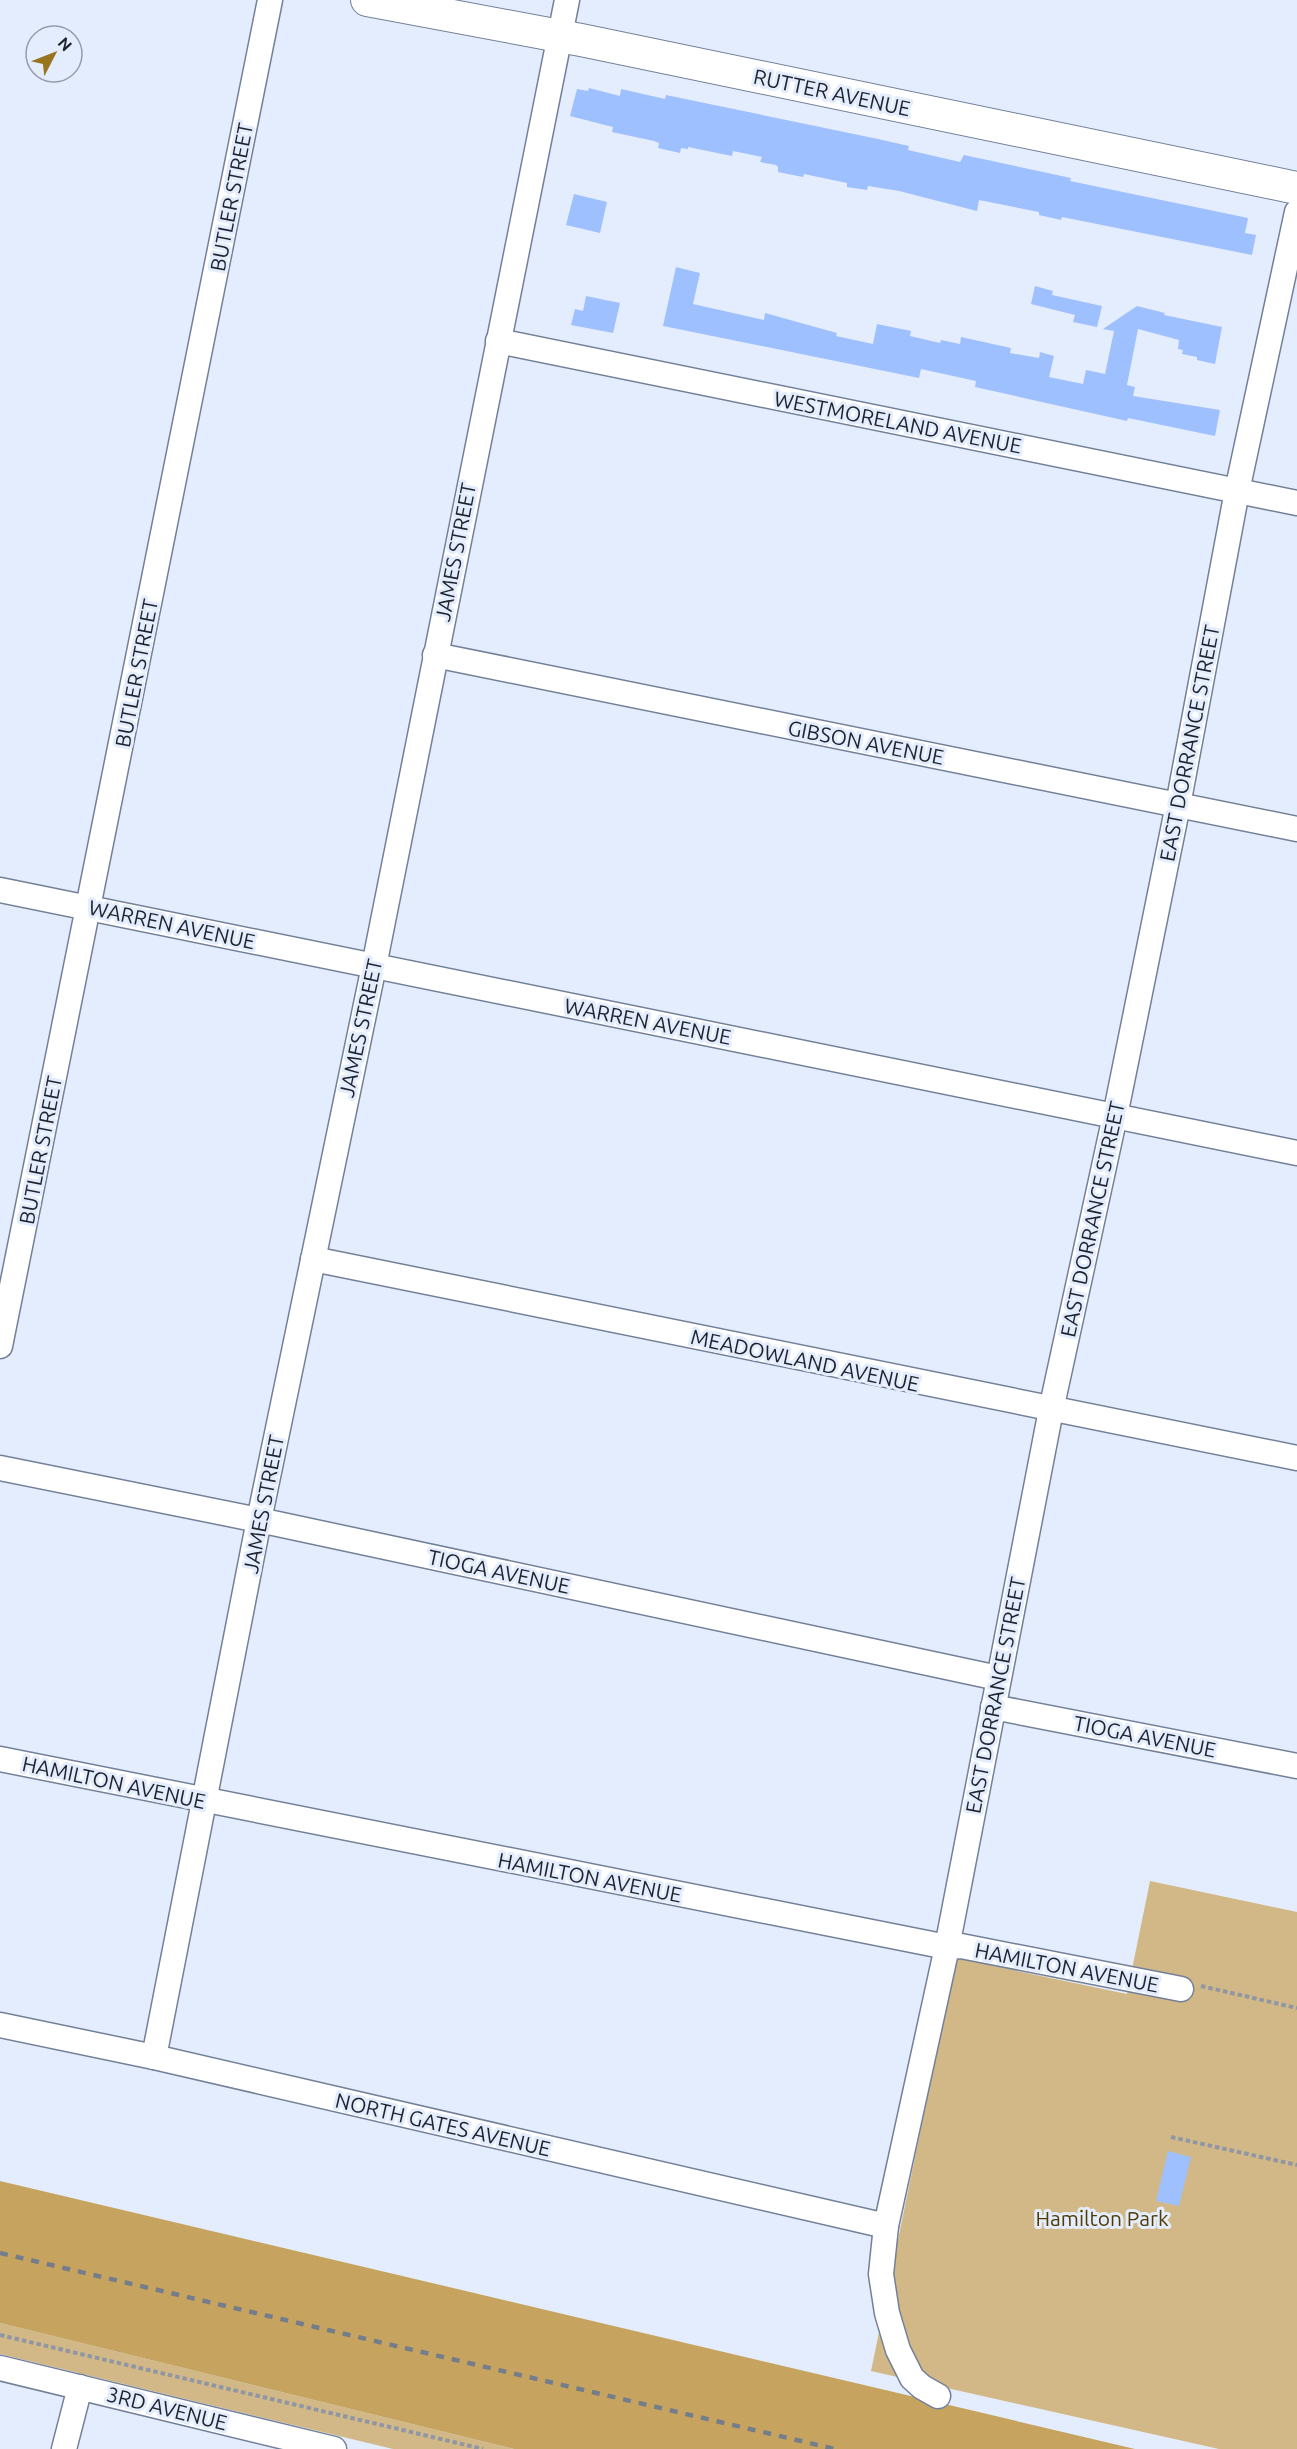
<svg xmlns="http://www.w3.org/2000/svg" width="1297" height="2449" font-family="Ubuntu,sans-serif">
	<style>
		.green { fill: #d2b886 }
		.forest { fill: #c6a45f }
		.building { fill: #9fc0fe }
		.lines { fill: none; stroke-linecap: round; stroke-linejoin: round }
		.minor-casing { stroke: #738099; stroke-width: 27 }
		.major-casing { stroke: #738099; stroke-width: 34 }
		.path { stroke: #8f96a4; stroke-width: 4; stroke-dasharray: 4.5 3; stroke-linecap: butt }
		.minor { stroke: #fff; stroke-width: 24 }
		.major { stroke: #fff; stroke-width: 32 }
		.rail { stroke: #767d8a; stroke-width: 4.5; stroke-dasharray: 8 8; stroke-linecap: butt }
		.labels { text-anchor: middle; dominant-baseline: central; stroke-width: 6; stroke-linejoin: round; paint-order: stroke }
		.street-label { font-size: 21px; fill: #1e232d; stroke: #e4edfd }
		.park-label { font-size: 21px; fill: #523b00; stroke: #e4edfd }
	</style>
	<rect width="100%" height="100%" fill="#e4edfd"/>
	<g class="green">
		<path d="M1150,1881l147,31v537h-78l-348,-78 85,-413 171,36z"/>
		<path d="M0,2323l514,126h-121l-393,-95z"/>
	</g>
	<path class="forest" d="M0,2181l1135,268h-621l-514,-126z"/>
	<g class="building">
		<path d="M589,88l31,8 1,-7 44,10 1,-4 212,44 31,7 -1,4 52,12 4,-7 107,23 -1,3 178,37 -3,15 11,2 -4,20 -190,-38 -1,3 -22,-5v-3l-60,-12 -2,11 -78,-20 -31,-5 -1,4 -20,-3v-4l-43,-9 -1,3 -25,-5v-5l-2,-2 -16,-3 2,-5 -29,-6 -1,5 -44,-9v2l-7,-1 -1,5 -22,-5 1,-5 -5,-2 -42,-9 1,-5 -43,-11 7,-27 11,2z"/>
		<path d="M574,194l33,8 -7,31 -34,-8z"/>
		<path d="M676,267l24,6 -7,31 71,16 1,-7 72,20 -1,3 37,8 4,-20 34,7 -1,5 30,7 1,-3 19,4 1,-7 50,11 -1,5 29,5 1,-6 14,4 -5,21 34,7 3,-14 19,4 9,-43 -11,-2 34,-23 28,7 -1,2 58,12 -7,37 -18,-4v-3l-15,-3 1,-4 -5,-1 1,-9 -41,-11 -11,56 8,2 -2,9 87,14 -5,26 -87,-18 -1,3 -152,-34 1,-6 -55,-12 -2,9 -256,-52z"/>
		<path d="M1035,286l18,5 -1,4 50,11 -5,21 -24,-5 2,-7 -44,-11z"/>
		<path d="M586,296l34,7 -7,30 -42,-8 4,-16 8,2z"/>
		<path d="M1168,2151l23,6 -12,49 -23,-5z"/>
	</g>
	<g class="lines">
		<defs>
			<g id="minor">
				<path d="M498,341l799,162"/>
				<path d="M435,655l862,174"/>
				<path d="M0,890l1297,263"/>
				<path d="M313,1259l984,199"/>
				<path d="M0,1346l270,-1346"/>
				<path d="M0,1468l259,52 739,158"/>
				<path d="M993,1707l304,59"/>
				<path d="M0,1759l947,188 14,-1 220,43"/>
				<path d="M0,2025l154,32 732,169"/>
				<path d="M154,2057l105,-537 115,-554 193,-966"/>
				<path d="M0,2368l334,81"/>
				<path d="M938,2396l-16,-9 -10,-9 -14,-28 -11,-37 -6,-39 5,-48 61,-279 104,-537 64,-294 63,-311 59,-314 60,-279"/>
				<path d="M64,2449l16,-62"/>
			</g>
			<path id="major" d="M367,0l214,40 716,148"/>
		</defs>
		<use href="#minor" class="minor-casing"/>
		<use href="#major" class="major-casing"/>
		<g class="path">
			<path d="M1201,1986l96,22"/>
			<path d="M1171,2137l126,28"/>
			<path d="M0,2335l483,114"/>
		</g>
		<use href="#minor" class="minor"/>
		<use href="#major" class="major"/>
		<path class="rail" d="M0,2253l835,196"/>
	</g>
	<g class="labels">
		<g class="street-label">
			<text transform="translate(832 92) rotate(12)">RUTTER AVENUE</text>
			<text transform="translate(231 197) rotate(-79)">BUTLER STREET</text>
			<text transform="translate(898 422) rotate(11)">WESTMORELAND AVENUE</text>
			<text transform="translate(455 552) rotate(-79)">JAMES STREET</text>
			<text transform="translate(136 673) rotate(-79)">BUTLER STREET</text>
			<text transform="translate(866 742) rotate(11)">GIBSON AVENUE</text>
			<text transform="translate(1189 743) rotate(-79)">EAST DORRANCE STREET</text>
			<text transform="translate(172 924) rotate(12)">WARREN AVENUE</text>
			<text transform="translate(648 1021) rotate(11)">WARREN AVENUE</text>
			<text transform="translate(360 1028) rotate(-78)">JAMES STREET</text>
			<text transform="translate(40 1150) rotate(-79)">BUTLER STREET</text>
			<text transform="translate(1092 1219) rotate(-78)">EAST DORRANCE STREET</text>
			<text transform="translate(805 1360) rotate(12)">MEADOWLAND AVENUE</text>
			<text transform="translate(263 1504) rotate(-79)">JAMES STREET</text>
			<text transform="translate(499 1571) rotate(12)">TIOGA AVENUE</text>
			<text transform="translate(995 1695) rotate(-79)">EAST DORRANCE STREET</text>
			<text transform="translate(1145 1736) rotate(11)">TIOGA AVENUE</text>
			<text transform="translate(114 1782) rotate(12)">HAMILTON AVENUE</text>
			<text transform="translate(590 1877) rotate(11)">HAMILTON AVENUE</text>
			<text transform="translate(1067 1967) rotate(11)">HAMILTON AVENUE</text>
			<text transform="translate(443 2124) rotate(13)">NORTH GATES AVENUE</text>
			<text transform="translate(167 2408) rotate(14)">3RD AVENUE</text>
		</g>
		<g class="park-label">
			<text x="1102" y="2218">Hamilton Park</text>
		</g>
	</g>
	<g transform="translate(54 54) rotate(48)"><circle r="28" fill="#e4edfd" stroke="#959caa" stroke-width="1.5"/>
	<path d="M0-4.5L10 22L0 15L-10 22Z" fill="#99741f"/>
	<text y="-9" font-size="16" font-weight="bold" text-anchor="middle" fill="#1e232d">N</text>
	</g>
</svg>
